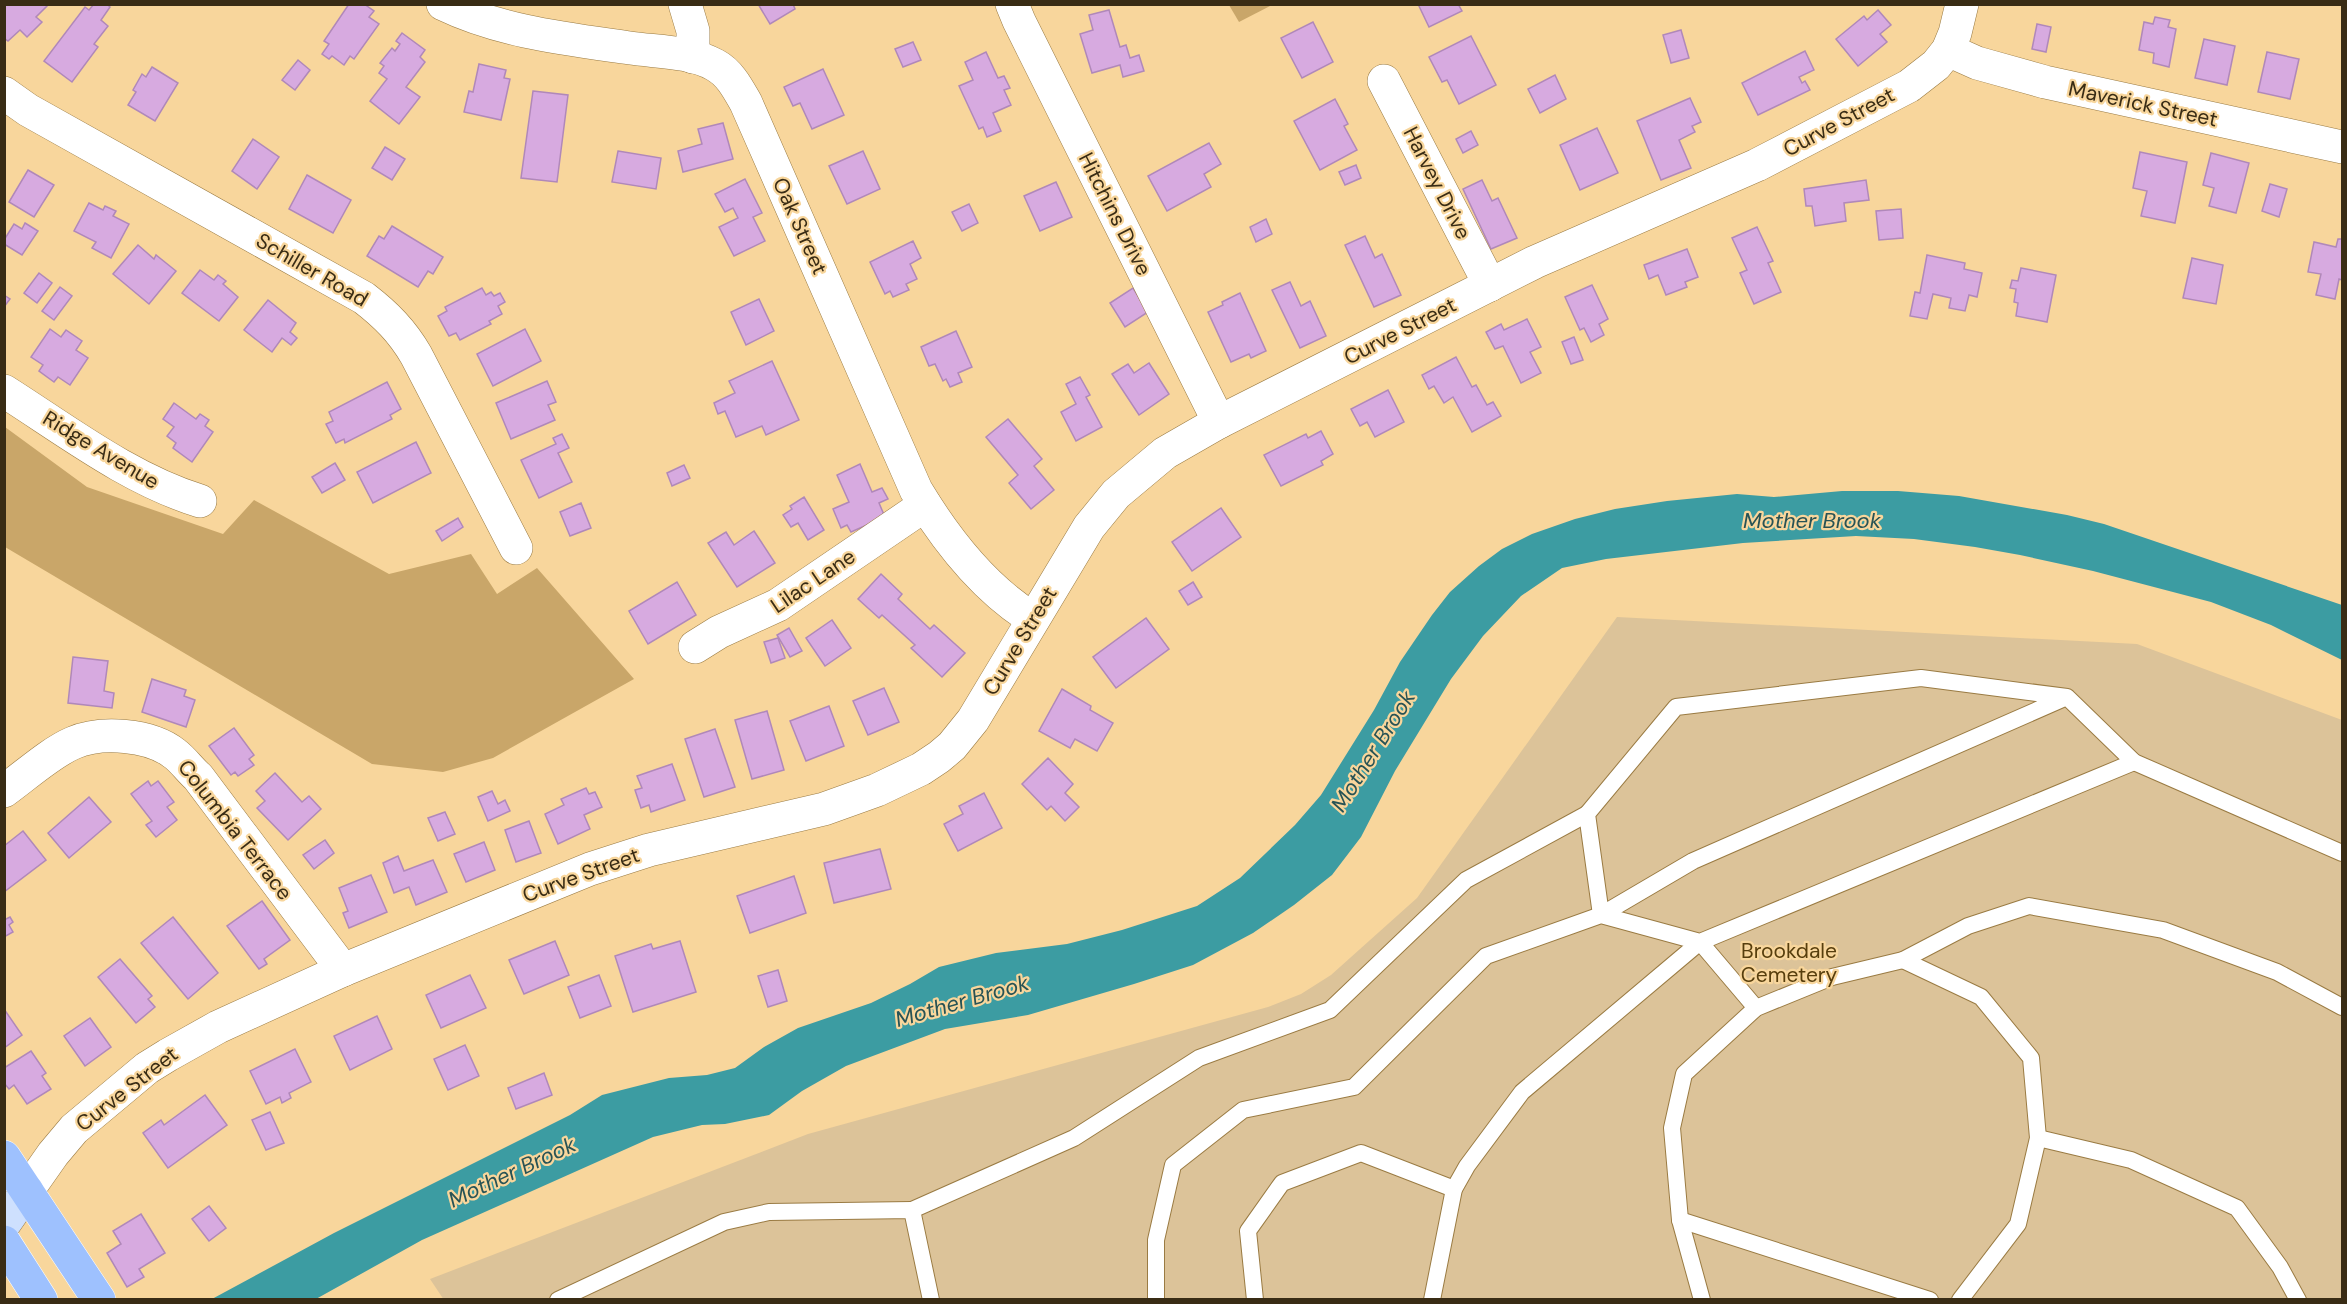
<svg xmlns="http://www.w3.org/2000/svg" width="2347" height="1304" font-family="'DM Sans',sans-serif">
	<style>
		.green { fill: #dcc399 }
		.forest { fill: #c9a669 }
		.water { fill: #3c9ca2 }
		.building { fill: #d7aae0; stroke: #b088b9; stroke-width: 1.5 }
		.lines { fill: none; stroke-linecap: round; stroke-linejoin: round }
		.lane-casing { stroke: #9a7b43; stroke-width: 18 }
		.street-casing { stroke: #9a7b43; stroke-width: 34 }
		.secondary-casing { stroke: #9a7b43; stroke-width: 34 }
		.primary-casing { stroke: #fff; stroke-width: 34 }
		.lane { stroke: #fff; stroke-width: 16 }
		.street { stroke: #fff; stroke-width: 33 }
		.secondary { stroke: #cee0fe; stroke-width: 33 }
		.primary { stroke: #9ec1fe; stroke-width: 33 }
		.labels { text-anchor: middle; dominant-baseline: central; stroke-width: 4.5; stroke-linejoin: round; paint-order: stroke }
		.street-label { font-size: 21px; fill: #392c15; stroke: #f8d69c }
		.park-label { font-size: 21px; fill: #573e0d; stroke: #f8d69c }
		.water-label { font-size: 22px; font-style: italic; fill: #285355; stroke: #f8d69c }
	</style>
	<rect width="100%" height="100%" fill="#f8d69c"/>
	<path class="green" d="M1617,617l520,27 205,76v579l-1898,1 -14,-21 378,-145 460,-127 33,-13 30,-19 86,-77z"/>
	<g class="forest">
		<path d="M1229,5h43l-33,17z"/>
		<path d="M5,427l82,60 136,47 31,-34 135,74 82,-20 26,40 40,-26 97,111 -141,79 -50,14 -71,-8 -367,-217z"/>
	</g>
	<path class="water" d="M1842,491h56l61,5 108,19 37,9 238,81v55l-71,-35 -60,-23 -118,-31 -73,-16 -45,-8 -61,-8 -58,-3 -113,7 -137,16 -44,9 -41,28 -38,40 -32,43 -56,92 -34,66 -29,38 -38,30 -41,28 -60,32 -59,19 -106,31 -83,14 -99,37 -44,25 -33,24 -44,9 -23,1 -49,12 -231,103 -106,59h-104l122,-66 236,-118 32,-20 67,-17 38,-3 28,-7 29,-21 34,-19 73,-25 39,-19 29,-17 57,-14 71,-9 55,-14 75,-24 43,-28 55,-53 26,-30 53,-85 26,-48 32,-47 18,-23 29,-26 23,-17 30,-15 43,-15 40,-10 52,-8 70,-7 37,3z"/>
	<g class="building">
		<path d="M4,4h42l1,2 -11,11 6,5 -15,15 -7,-7 -12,11 -4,-3z"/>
		<path d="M94,4h13l3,3 -9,13 7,6 -14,18 4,3 -26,35 -28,-21 41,-54 4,3z"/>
		<path d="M349,4h15l10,7 -5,6 10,7 -25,35 -4,-3 -6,9 -12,-9 -3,3 -7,-5 7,-10 -5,-3z"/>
		<path d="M758,4h35l2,5 -25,15z"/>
		<path d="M1418,4h40l4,7 -33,16z"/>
		<path d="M1109,10l11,37 6,-2 4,13 9,-3 5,16 -21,6 -3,-12 -28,8 -12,-39 13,-4 -4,-15z"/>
		<path d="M1878,10l13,15 -11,9 7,8 -29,24 -22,-27 28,-23 3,4z"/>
		<path d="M2155,17l15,3 -2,7 8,2 -7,38 -16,-4 1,-10 -15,-3 5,-28 9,2z"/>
		<path d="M1313,22l20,40 -31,16 -21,-40z"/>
		<path d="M2037,24l14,3 -5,25 -14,-3z"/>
		<path d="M1681,30l8,28 -18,5 -8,-28z"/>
		<path d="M402,33l23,17 -5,7 5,5 -19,25 14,10 -21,27 -29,-23 17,-22 -8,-6 5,-7 -4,-3 12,-15 3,3 5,-7 -4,-3z"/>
		<path d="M1471,36l25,49 -37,19 -12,-24 -5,2 -13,-25z"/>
		<path d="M2204,39l31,7 -8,39 -32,-7z"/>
		<path d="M913,42l8,18 -18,7 -8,-18z"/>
		<path d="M1805,51l9,19 -15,7 3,6 3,-2 5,9 -52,25 -16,-32z"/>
		<path d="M986,52l12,26 6,-2 6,12 -6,2 7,15 -18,8 8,18 -14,6 -4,-10 -4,2 -20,-43 14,-6 -8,-18z"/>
		<path d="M2267,52l32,7 -9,40 -32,-7z"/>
		<path d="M298,60l12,10 -15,20 -13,-10z"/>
		<path d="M479,64l27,6 -2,8 6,1 -9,41 -37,-8 5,-21 4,1z"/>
		<path d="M152,67l26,16 -23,38 -27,-16 8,-13 -3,-2 9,-16 4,3z"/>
		<path d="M823,69l21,46 -32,14 -12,-26 -7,3 -9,-19z"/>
		<path d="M1555,75l11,24 -26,14 -12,-24z"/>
		<path d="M533,91l35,4 -11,87 -36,-4z"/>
		<path d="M1690,98l11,24 -9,4 3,6 -16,8 12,28 -30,12 -24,-59z"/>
		<path d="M1335,99l13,25 -4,2 13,24 -37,20 -26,-49z"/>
		<path d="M723,123l10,36 -50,13 -5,-21 24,-7 -4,-15z"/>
		<path d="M1597,128l21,45 -38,17 -20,-45z"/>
		<path d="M1471,131l7,14 -15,8 -7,-14z"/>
		<path d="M253,139l26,18 -22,32 -25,-18z"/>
		<path d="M1209,143l12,21 -17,10 7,13 -44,24 -19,-35z"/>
		<path d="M385,147l20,12 -13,21 -20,-12z"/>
		<path d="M618,151l43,7 -5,31 -44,-7z"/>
		<path d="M863,151l17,38 -33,15 -18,-38z"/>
		<path d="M2140,152l47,10 -12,61 -34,-7 6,-25 -14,-3z"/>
		<path d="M2211,153l38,10 -13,50 -27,-7 5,-18 -11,-3z"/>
		<path d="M1356,165l5,13 -16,7 -6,-13z"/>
		<path d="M28,170l26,15 -20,32 -25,-15z"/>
		<path d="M307,175l44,25 -18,33 -44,-24z"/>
		<path d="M745,179l17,34 -9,4 12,24 -31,15 -15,-29 19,-9 -5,-10 -8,4 -10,-18z"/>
		<path d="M1482,180l10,21 6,-3 19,40 -26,11 -28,-60z"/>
		<path d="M1866,180l3,20 -25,3 2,18 -31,5 -3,-20h-6l-2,-17z"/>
		<path d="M1056,182l16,35 -32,14 -16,-35z"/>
		<path d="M2270,184l17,5 -8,28 -17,-6z"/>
		<path d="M89,203l14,7 2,-4 11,5 -3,5 16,8 -18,34 -19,-10 4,-6 -22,-11z"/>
		<path d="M969,204l9,19 -16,8 -10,-19z"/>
		<path d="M1901,209l2,29 -24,2 -3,-29z"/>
		<path d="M1266,219l6,15 -16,8 -6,-15z"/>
		<path d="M25,223l13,8 -16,24 -18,-11v-4l10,-16 8,5z"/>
		<path d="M392,226l51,31 -10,17 -5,-3 -10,16 -51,-31 12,-20 5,3z"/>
		<path d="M1757,227l16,34 -5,2 13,29 -27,12 -14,-31 7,-3 -15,-32z"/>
		<path d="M1365,236l10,22 7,-4 19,41 -27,12 -29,-62z"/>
		<path d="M2338,239h4v41l-3,-1 -4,20 -19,-4 5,-21 -13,-2 6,-30 22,5z"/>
		<path d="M913,241l8,17 -11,6 7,15 -11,5 3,6 -16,7 -3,-6 -5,3 -15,-32z"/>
		<path d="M138,245l16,14 2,-4 20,16 -27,33 -36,-30z"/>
		<path d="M1687,249l11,28 -13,5 2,5 -21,8 -8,-20 -9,4 -5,-14z"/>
		<path d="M1927,255l38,8 -1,6 18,4 -5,24 -8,-2 -4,16 -16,-3 2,-10 -18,-4 -6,25 -17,-3 5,-24 5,1z"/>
		<path d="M2192,258l31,7 -7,39 -33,-6z"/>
		<path d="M2021,268l35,7 -9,47 -31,-6 2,-13 -4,-1 2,-13 -6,-1 2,-8 6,1z"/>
		<path d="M200,270l14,10 4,-5 8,6 -3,3 15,13 -19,24 -37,-28z"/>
		<path d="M39,273l13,10 -15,20 -13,-10z"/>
		<path d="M1290,282l11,24 9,-5 16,35 -26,12 -28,-58z"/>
		<path d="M1592,285l16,34 -9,5 5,11 -13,7 -7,-14 -4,2 -15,-33z"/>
		<path d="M60,287l12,9 -18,24 -12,-9z"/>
		<path d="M482,288l4,7 5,-3 3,4 6,-3 5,9 -7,4 4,8 -13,7 2,3 -31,16 -4,-7 -7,3 -11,-20 9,-5 -2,-4z"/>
		<path d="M1133,288l15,24 -23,15 -15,-24z"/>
		<path d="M1240,293l26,58 -15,7 -2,-4 -18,8 -23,-50 15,-7 -1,-3z"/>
		<path d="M4,295l6,4 -6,8z"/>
		<path d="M759,299l15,32 -28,14 -15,-33z"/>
		<path d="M268,300l28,23 -6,9 7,6 -6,7 -9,-7 -10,14 -28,-22z"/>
		<path d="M1527,319l14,28 -11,5 11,21 -20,10 -18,-37 -8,3 -9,-17 15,-8 3,6z"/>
		<path d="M50,329l11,8 5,-7 16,11 -6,9 12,8 -18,27 -12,-8 -4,5 -15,-11 4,-6 -12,-8z"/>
		<path d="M525,329l16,32 -48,25 -16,-32z"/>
		<path d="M956,331l16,36 -14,6 4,9 -12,5 -4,-8 -3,2 -8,-17 -6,2 -8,-19z"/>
		<path d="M1574,337l9,23 -12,4 -9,-22z"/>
		<path d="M1456,357l16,30 4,-2 11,20 6,-3 8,14 -29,16 -19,-35 -9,6 -10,-17 -5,3 -7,-14z"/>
		<path d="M772,361l27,59 -33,15 -4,-9 -26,11 -11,-26 -7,3 -4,-11 21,-10 -6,-12z"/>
		<path d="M1149,363l20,31 -30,21 -27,-41 16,-10 6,9z"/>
		<path d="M1080,377l10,18 -4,2 16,30 -26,14 -15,-29 15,-8 -10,-20z"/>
		<path d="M547,381l9,21 -8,3 7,15 -44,19 -15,-36z"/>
		<path d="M387,382l14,27 -11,6 2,4 -47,24 -1,-4 -8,4 -10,-19 7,-3 -4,-9z"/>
		<path d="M1388,390l16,32 -29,15 -8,-15 -7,4 -9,-17z"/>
		<path d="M174,403l22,16 4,-5 9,6 -4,6 8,6 -21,30 -19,-14 3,-5 -9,-7 7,-9 -11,-8z"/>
		<path d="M1008,419l34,40 -8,7 20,24 -23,19 -22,-26 9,-8 -32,-38z"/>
		<path d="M1321,431l12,23 -12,7 2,4 -42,21 -17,-31 42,-21 2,4z"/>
		<path d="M562,434l7,14 -11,5 14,29 -33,16 -18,-38 35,-16 -3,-6z"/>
		<path d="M416,442l15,31 -58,30 -16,-31z"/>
		<path d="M335,463l10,17 -23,13 -10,-16z"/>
		<path d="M860,464l12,28 10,-4 6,11 -9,4 6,14 -34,15 -4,-7 -6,3 -8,-19 16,-7 -12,-27z"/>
		<path d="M684,465l6,13 -18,8 -5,-13z"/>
		<path d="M804,497l20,33 -16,10 -10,-17 -7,4 -8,-12 9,-6 -2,-3z"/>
		<path d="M581,503l10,25 -21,8 -10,-24z"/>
		<path d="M1221,508l20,29 -49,34 -20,-29z"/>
		<path d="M458,518l5,9 -21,14 -6,-10z"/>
		<path d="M754,531l21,32 -38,24 -29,-44 18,-11 8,13z"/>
		<path d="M881,574l21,20 -4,5 32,30 4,-4 31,28 -23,24 -31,-29 4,-3 -33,-30 -3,3 -21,-19z"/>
		<path d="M677,582l19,33 -48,29 -19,-33z"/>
		<path d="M1193,582l9,15 -14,8 -9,-14z"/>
		<path d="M1146,618l23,31 -53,39 -23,-31z"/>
		<path d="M832,620l19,28 -26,18 -19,-28z"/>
		<path d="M789,628l13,23 -12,6 -13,-22z"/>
		<path d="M778,638l7,20 -14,5 -7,-21z"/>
		<path d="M73,657l35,4 -4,30 10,2 -2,15 -44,-5z"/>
		<path d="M152,679l34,11 -2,6 11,4 -9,27 -44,-15z"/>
		<path d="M884,688l15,34 -31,13 -15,-34z"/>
		<path d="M1062,689l29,17 -1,4 23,13 -16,28 -22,-12 -5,9 -31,-17z"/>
		<path d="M829,706l15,40 -38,15 -16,-40z"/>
		<path d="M767,711l17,59 -32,9 -17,-59z"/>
		<path d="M234,728l20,27 -5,4 5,6 -16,11 -3,-4 -4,3 -22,-29z"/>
		<path d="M715,729l20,58 -31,10 -19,-58z"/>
		<path d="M1048,758l25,26 -8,9 14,14 -14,14 -14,-15 -4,4 -25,-26z"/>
		<path d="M672,764l13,36 -34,12 -2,-7 -8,3 -6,-18 7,-2 -5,-12z"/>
		<path d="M275,773l27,29 7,-6 12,13 -33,31 -31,-32 8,-7 -9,-10z"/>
		<path d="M148,781l3,5 7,-5 16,21 -7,5 10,13 -21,17 -10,-12 6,-4 -21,-27z"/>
		<path d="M586,788l3,6 6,-2 7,15 -18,8 6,14 -32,15 -13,-30 19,-9 -3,-6z"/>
		<path d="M492,791l6,13 7,-4 5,11 -22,10 -10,-24z"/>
		<path d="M984,793l18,35 -44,23 -14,-27 19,-10 -4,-8z"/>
		<path d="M89,797l22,25 -42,36 -21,-25z"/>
		<path d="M445,812l10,22 -17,7 -10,-23z"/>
		<path d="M529,821l12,32 -25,9 -11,-32z"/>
		<path d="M23,831l23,29 -42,32v-46z"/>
		<path d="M325,840l9,13 -20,16 -11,-14z"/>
		<path d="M484,842l11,28 -29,12 -12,-28z"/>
		<path d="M880,849l11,40 -57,14 -10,-40z"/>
		<path d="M398,856l6,15 29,-11 14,32 -31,13 -7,-18 -15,6 -11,-30z"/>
		<path d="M371,875l16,37 -38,16 -6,-15 5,-2 -9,-23z"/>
		<path d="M794,876l12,37 -56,20 -13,-37z"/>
		<path d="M262,901l28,39 -26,19 3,5 -8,5 -32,-43z"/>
		<path d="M10,917l3,5 -4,3 4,7 -9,5v-17z"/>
		<path d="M173,917l45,56 -30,26 -47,-56z"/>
		<path d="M555,941l14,34 -45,19 -15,-34z"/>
		<path d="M680,941l16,51 -63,20 -18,-56 36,-12 2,5z"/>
		<path d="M120,959l32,37 -4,3 7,8 -19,16 -38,-46z"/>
		<path d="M778,970l9,31 -19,6 -10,-31z"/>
		<path d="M470,975l16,33 -45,20 -15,-33z"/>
		<path d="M599,975l12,31 -31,12 -12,-31z"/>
		<path d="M4,1009l18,26 -18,13z"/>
		<path d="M377,1016l15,33 -42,21 -16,-34z"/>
		<path d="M90,1018l21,29 -26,19 -21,-30z"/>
		<path d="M465,1045l14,31 -31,14 -14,-31z"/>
		<path d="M295,1049l16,33 -22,11 2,5 -9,5 -2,-6 -14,7 -16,-33z"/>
		<path d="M31,1051l15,22 -4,3 9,13 -24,15 -13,-19 -5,4 -5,-6v-15z"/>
		<path d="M544,1073l8,22 -36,14 -8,-21z"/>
		<path d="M205,1095l22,30 -59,43 -25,-35 18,-13 3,5z"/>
		<path d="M270,1112l14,31 -18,7 -14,-30z"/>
		<path d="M209,1206l17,22 -17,13 -17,-22z"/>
		<path d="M141,1214l24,39 -26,16 5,8 -17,10 -20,-34 14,-9 -8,-13z"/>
	</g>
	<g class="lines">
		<defs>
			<g id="lane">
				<path d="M2067,697l-374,164 -92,54 -14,-101 89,-107 245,-29 146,19 67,65 208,91"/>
				<path d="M1903,960l78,37 50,61 7,80 -20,86 -58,76"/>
				<path d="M2038,1138l93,22 106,48 43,59 18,33"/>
				<path d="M912,1210l162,-72 125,-80 131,-48 136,-130 121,-66"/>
				<path d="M1680,1220l250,80"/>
				<path d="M558,1300l166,-78 45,-10 143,-2 19,90"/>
				<path d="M1156,1300v-60l17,-75 70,-55 111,-23 132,-131 115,-41 99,27 434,-180"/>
				<path d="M1255,1300l-7,-69 34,-48 79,-30 93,36"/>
				<path d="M1432,1300l22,-111 13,-23 55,-74 178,-150 56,66"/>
				<path d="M1702,1300l-22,-80 -8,-92 12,-54 72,-66 76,-31 71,-17 65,-34 61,-20 134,24 114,42 65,35"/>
			</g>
			<g id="street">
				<path d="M443,4c58,28 124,35 187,44 27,4 60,3 85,17 15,8 23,24 31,38l170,387c30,50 67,98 117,129"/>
				<path d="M685,4l8,27v26"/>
				<path d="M1012,4l7,17 200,401"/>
				<path d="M1948,50l29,13 68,19 297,65"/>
				<path d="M1384,81l106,204"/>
				<path d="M4,93l24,17 336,188c22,17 38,33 52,57l100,193"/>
				<path d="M4,391c63,40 125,88 196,110"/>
				<path d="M695,647l24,-15 59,-27 147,-100"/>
				<path d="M4,791c21,-15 46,-38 69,-48 28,-12 77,-9 102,11 8,6 15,16 23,23l145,193"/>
				<path d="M27,1191l26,-37 21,-25 73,-61 21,-13 50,-28 125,-57 247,-101 59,-19 175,-41 53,-19 44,-21 18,-12 13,-11 21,-26 116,-193 27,-33 49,-41 54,-31 316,-160 222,-97 152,-79 27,-21 12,-15 7,-17 7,-29"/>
			</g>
			<path id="secondary" d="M4,1224l23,-33"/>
			<g id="primary">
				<path d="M4,1157l95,143"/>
				<path d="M4,1242l37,58"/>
			</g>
		</defs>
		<use href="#lane" class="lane-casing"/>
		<use href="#street" class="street-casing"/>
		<use href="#secondary" class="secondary-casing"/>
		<use href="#primary" class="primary-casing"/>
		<use href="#lane" class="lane"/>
		<use href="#street" class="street"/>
		<use href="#secondary" class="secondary"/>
		<use href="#primary" class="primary"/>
	</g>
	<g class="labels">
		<g class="street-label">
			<text transform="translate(2143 104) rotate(12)">Maverick Street</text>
			<text transform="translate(1839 122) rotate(-28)">Curve Street</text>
			<text transform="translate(1437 183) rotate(63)">Harvey Drive</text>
			<text transform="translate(1115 214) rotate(63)">Hitchins Drive</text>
			<text transform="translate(800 226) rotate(66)">Oak Street</text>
			<text transform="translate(312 270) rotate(30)">Schiller Road</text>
			<text transform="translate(1400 331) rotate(-27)">Curve Street</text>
			<text transform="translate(101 450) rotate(31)">Ridge Avenue</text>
			<text transform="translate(813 581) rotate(-34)">Lilac Lane</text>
			<text transform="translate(1020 641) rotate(-59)">Curve Street</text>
			<text transform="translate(235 830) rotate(52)">Columbia Terrace</text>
			<text transform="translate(581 875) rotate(-20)">Curve Street</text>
			<text transform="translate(127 1089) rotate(-38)">Curve Street</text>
		</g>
		<g class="park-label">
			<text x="1789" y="951">Brookdale<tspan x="1789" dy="24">Cemetery</tspan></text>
		</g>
		<g class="water-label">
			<text x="1812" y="520">Mother Brook</text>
			<text transform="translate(1373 751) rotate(-58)">Mother Brook</text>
			<text transform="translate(962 1001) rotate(-16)">Mother Brook</text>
			<text transform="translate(512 1172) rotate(-25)">Mother Brook</text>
		</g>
	</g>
	<rect width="2347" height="1304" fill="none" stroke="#392c15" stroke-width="12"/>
</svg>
